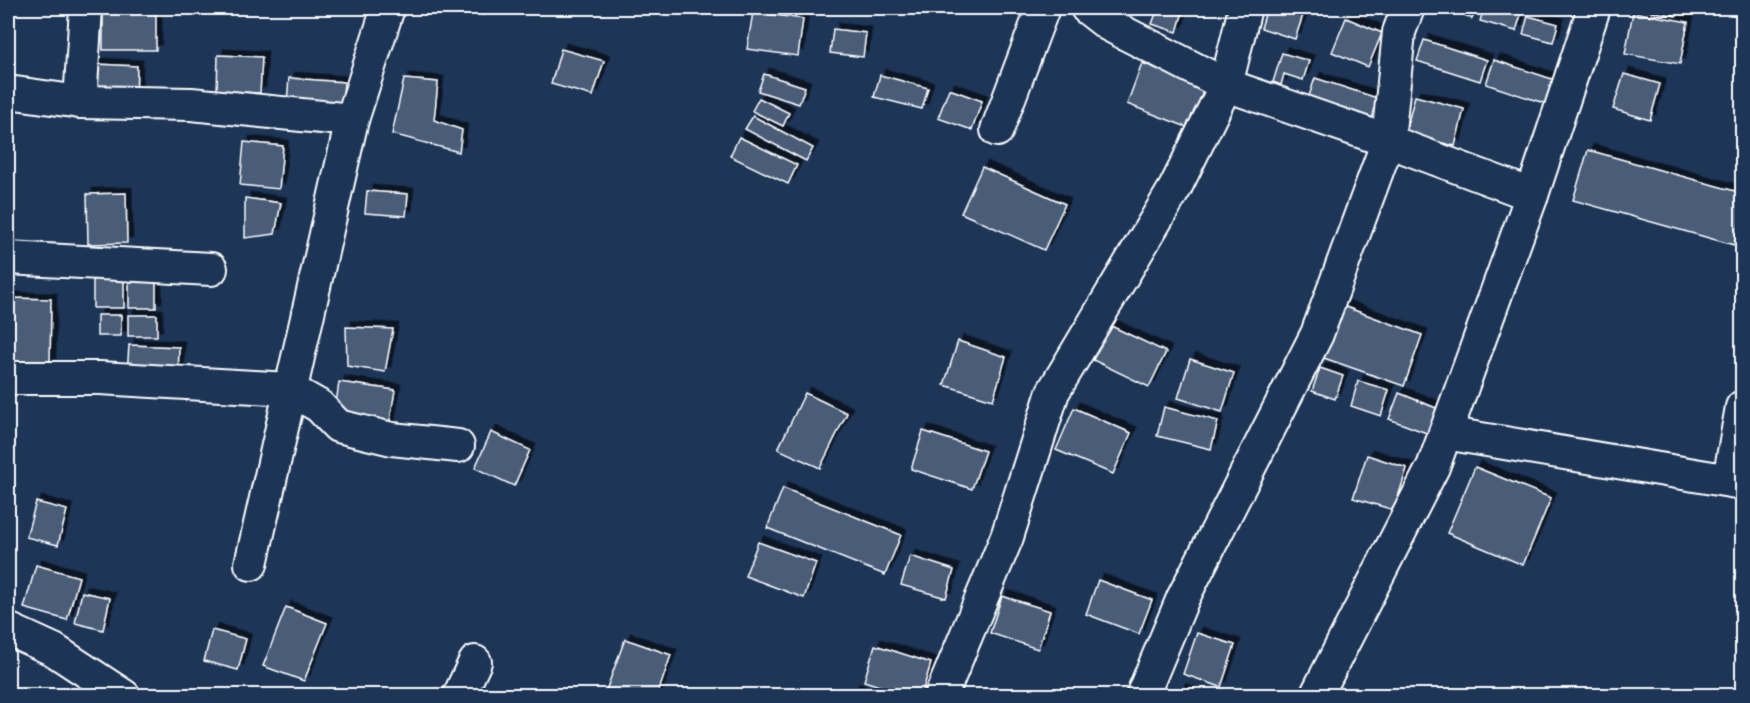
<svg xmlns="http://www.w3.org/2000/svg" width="1750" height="703" font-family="'Playpen Sans',sans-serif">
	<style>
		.building { fill: #4a5d79; stroke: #fff; stroke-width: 1.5; filter: url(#shadow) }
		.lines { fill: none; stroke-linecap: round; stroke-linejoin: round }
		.street-casing { stroke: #fff; stroke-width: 36 }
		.street { stroke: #1d3557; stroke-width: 32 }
	</style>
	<defs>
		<filter id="shadow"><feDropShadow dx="5.5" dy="-5.5" stdDeviation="0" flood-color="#0009"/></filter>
	</defs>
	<rect width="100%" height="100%" fill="#1d3557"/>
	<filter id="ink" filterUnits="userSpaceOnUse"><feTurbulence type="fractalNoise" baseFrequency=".0167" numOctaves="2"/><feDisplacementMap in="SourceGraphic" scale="12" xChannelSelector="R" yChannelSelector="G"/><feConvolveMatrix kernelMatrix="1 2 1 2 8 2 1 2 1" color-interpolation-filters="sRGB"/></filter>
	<g filter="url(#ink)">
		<g class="building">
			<path d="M434,8h52l-1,7z"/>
			<path d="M778,8h38v3z"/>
			<path d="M1158,8h26l-7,24 -25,-8z"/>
			<path d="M1267,8h22l15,4 -9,27 -34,-11z"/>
			<path d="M1451,8h27l-6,11z"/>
			<path d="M1484,8h39l-7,23 -36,-10z"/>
			<path d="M1630,8h49l-2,8z"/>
			<rect x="103" y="11" width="53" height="39"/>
			<path d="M753,12l50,7 -5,37 -51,-7z"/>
			<path d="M1633,12l55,10 -8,42 -55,-10z"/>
			<path d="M1528,16l30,8 -5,18 -30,-8z"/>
			<path d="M1346,18l36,15 -14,34 -36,-15z"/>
			<path d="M833,29l33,4 -3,24 -33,-4z"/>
			<path d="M1424,40l63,20 -7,21 -63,-20z"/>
			<path d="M561,49l43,12 -11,35 -42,-12z"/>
			<path d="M1282,53l27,8 -6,19 -19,-6 -3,11 -8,-3z"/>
			<path d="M218,55l44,2 -2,36 -43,-2z"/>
			<path d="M1494,60l70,23 -8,24 -70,-23z"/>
			<path d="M1142,63l65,25 -15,41 -65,-25z"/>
			<path d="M95,64l42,2 -1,32 -42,-1z"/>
			<path d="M764,74l41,13 -6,17 -41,-13z"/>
			<path d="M1624,74l36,10 -10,36 -37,-11z"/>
			<path d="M880,75l48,13 -6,21 -48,-12z"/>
			<path d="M289,78l55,4 -2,24 -55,-4z"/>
			<path d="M1315,78l68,22 -7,20 -70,-15z"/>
			<path d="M404,79l34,3 -4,38 28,10 -3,22 -67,-18z"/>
			<path d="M949,89l33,12 -10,29 -34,-12z"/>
			<path d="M1415,96l49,13 -9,37 -50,-12z"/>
			<path d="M759,98l30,15 -6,13 -31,-15z"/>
			<path d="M753,116l60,32 -7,13 -61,-32z"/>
			<path d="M739,137l58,28 -9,19 -58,-28z"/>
			<path d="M244,142l39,4 -4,43 -39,-4z"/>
			<path d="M1588,150l154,43v21l-8,31 -161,-45z"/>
			<path d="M982,167l83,37 -21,46 -83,-37z"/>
			<path d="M367,191l41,3 -2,22 -41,-3z"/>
			<path d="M126,193l1,50 -39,1 -1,-50z"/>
			<path d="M245,198l36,5 -6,31 -30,4z"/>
			<rect x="93" y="277" width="31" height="31"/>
			<rect x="129" y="279" width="27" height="29"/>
			<path d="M8,298l43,1 -1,65h-42z"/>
			<path d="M1340,305l82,30 -18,51 -83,-29z"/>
			<rect x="97" y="315" width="24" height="21"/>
			<rect x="128" y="315" width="29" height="21"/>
			<path d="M1109,325l57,27 -17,35 -56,-27z"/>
			<path d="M346,327l47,2 -8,43 -38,-6z"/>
			<path d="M958,341l48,16 -13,43 -49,-15z"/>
			<path d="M129,345l50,2 -1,29 -51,-2z"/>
			<path d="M1190,359l44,14 -12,39 -44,-14z"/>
			<path d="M1320,368l23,8 -8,23 -23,-8z"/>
			<path d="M1358,381l31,9 -8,26 -30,-10z"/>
			<path d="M339,382l56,8 -6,36 -55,-8z"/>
			<path d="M805,393l42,20 -27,55 -42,-19z"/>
			<path d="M1399,393l42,17 -9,25 -43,-16z"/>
			<path d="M1164,407l54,14 -7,28 -54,-13z"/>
			<path d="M1074,408l57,25 -18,41 -57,-24z"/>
			<path d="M923,431l62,20 -13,38 -61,-20z"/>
			<path d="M491,432l39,18 -16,36 -39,-18z"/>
			<path d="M1367,455l40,13 -13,42 -41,-12z"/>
			<path d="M1475,467l76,31 -28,67 -76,-32z"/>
			<path d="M783,488l118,47 -16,40 -118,-47z"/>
			<path d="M36,502l31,8 -9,35 -32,-8z"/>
			<path d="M758,542l58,21 -12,35 -59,-22z"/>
			<path d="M910,556l44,14 -8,28 -45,-13z"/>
			<path d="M36,565l43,12 -12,43 -43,-12z"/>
			<path d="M1098,580l54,20 -13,34 -53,-20z"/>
			<path d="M82,592l28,6 -7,32 -28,-7z"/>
			<path d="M1002,596l48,15 -12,38 -48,-16z"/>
			<path d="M286,607l41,16 -23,58 -41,-15z"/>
			<path d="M212,630l34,9 -8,31 -34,-9z"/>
			<path d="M1197,633l38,12 -14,42 -38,-13z"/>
			<path d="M625,639l46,16 -14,41h-53z"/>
			<path d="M875,645l56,18 -10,33h-11l-46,-15z"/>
			<path d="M854,689l16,7h-19z"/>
			<path d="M1180,689l18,7h-20z"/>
		</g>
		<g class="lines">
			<defs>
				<g id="street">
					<path d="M1087,8l22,17 117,60 162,56 144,54"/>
					<path d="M8,92l72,10 111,2 161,16"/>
					<path d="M80,102l6,-94"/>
					<path d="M997,130l46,-122"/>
					<path d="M8,258l203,11"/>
					<path d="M8,378h92l189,11 30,17 19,20 54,13 66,7"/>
					<path d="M1445,433l297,50"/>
					<path d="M1729,480l13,-73"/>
					<path d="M251,564l101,-444 36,-112"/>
					<path d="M8,629l46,21 70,46"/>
					<path d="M459,696l16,-34"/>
					<path d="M941,696l66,-159 46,-145 122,-204 51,-103 19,-77"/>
					<path d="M1142,696l41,-98 134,-264 71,-193 11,-109 9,-24"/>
					<path d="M1316,696l117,-229 99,-272 62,-187"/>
				</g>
			</defs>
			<use href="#street" class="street-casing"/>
			<use href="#street" class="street"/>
		</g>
	</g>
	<rect width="1750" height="703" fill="none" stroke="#1d3557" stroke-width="30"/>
	<rect x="15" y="15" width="1720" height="673" fill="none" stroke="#fff" stroke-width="2" filter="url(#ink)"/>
</svg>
